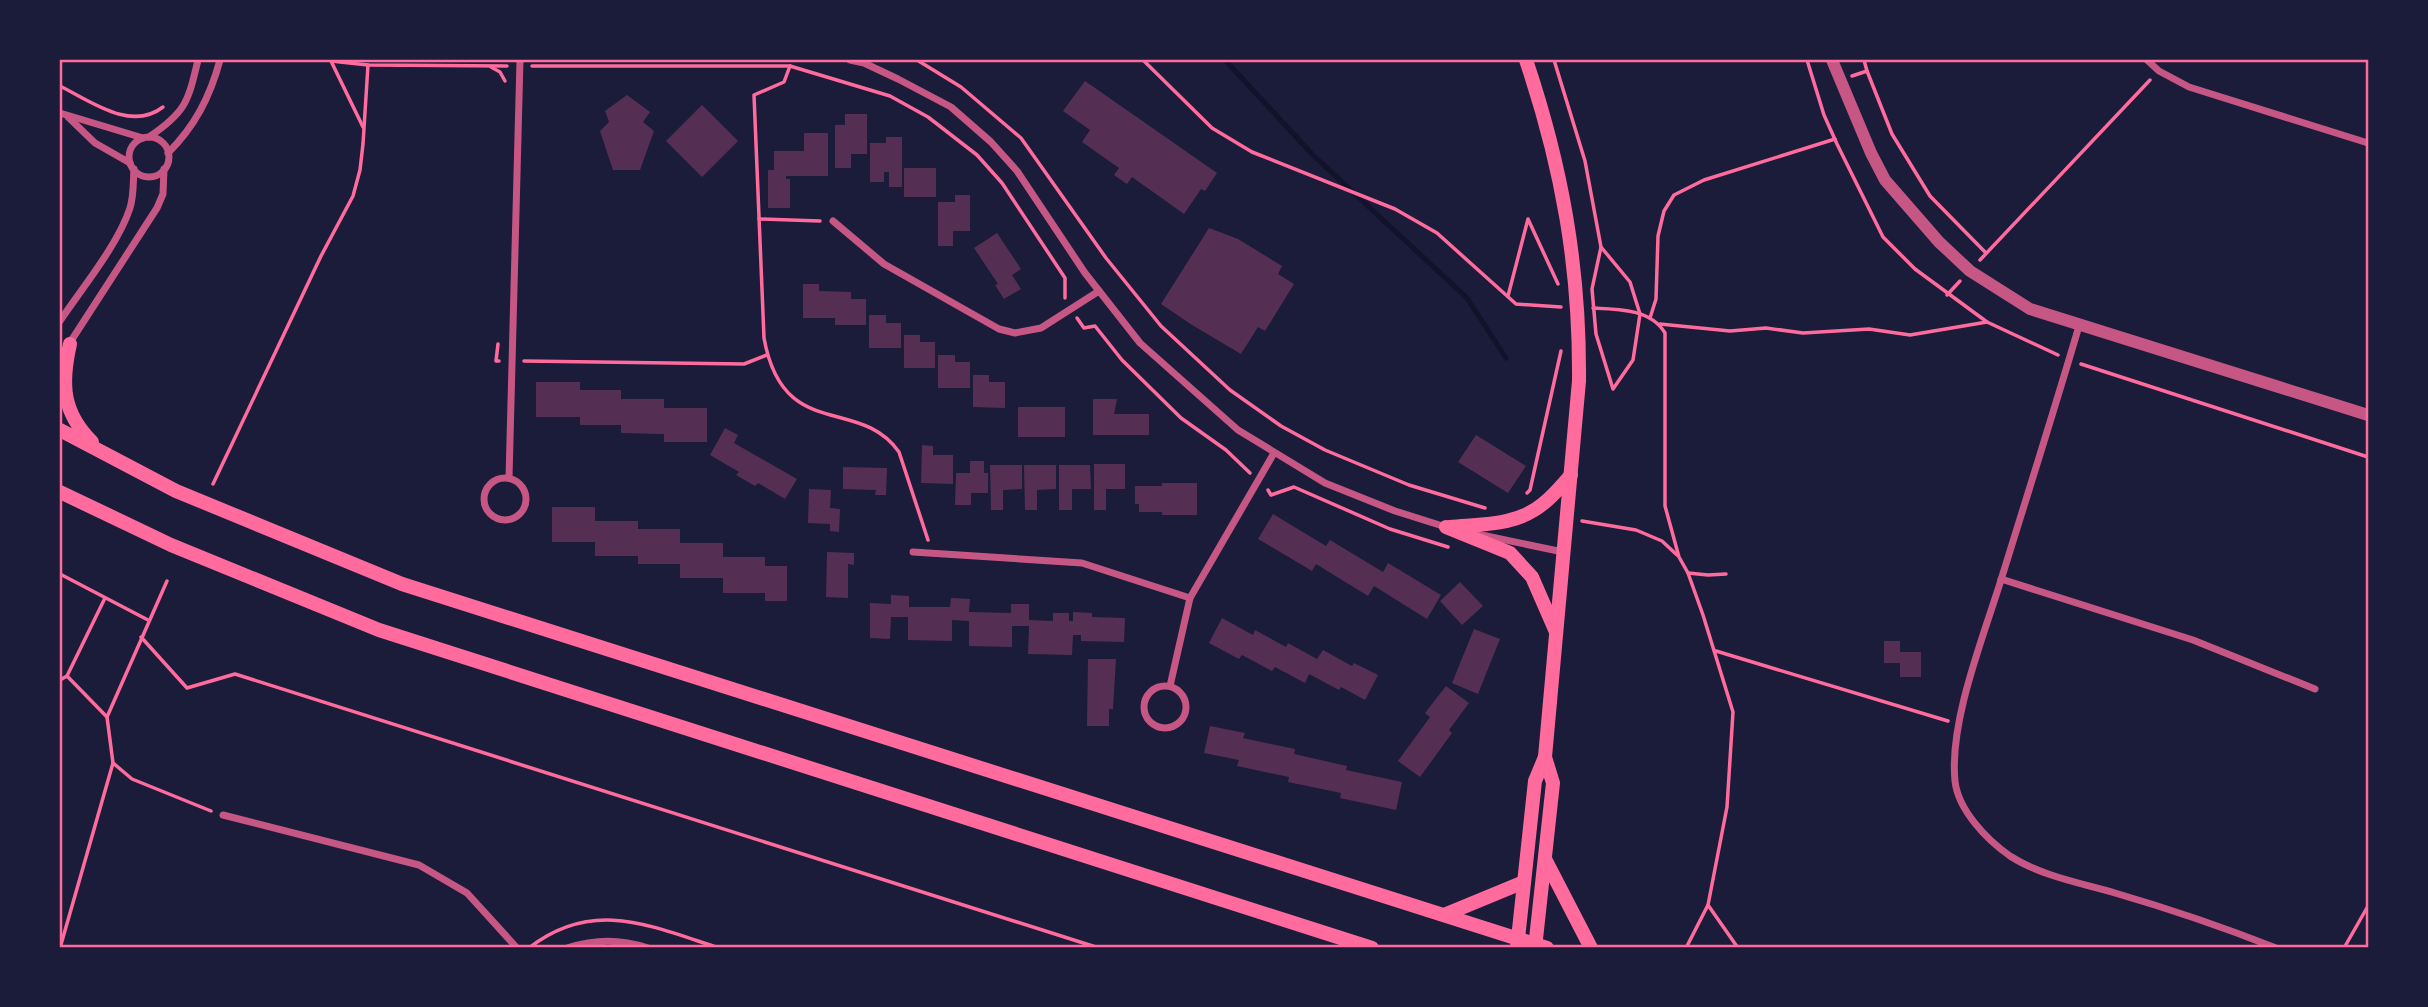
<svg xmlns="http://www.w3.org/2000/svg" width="2428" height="1007" font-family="Montserrat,sans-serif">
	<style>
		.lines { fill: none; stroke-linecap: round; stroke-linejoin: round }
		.stream { stroke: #12122b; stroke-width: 5 }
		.building { fill: #542f53 }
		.path { stroke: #ff6b9d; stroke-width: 3.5 }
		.minor { stroke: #c65784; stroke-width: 7 }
		.tertiary { stroke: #c65784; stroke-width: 12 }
		.secondary { stroke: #ff6b9d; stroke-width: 14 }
		.primary { stroke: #ff6b9d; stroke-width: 14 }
		.neatline { fill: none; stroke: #ff6b9d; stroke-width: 2.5 }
	</style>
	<rect width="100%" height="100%" fill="#1b1b3a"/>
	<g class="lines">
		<path class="stream" d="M1225,60l88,95 154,143 39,60"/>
	</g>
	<g class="building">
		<path d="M1085,81l132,92 -12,18 -4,-2 -17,25 -52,-37 -5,7 -13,-9 5,-7 -37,-26 8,-12 -27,-19z"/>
		<path d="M627,95l23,17 -7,10 11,9 -14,39h-27l-13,-39 9,-9 -4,-11z"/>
		<path d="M702,105l36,36 -36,36 -36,-36z"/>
		<path d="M845,114h22v40h-16v14h-16v-43h10z"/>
		<path d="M804,133h24v43h-42v3h4v29h-22v-38h6v-19h30z"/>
		<path d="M886,137h16v50h-13v-15h-5v10h-14v-39h16z"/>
		<rect x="904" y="168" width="32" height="29"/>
		<path d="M955,195h15v36h-17v15h-15v-44h17z"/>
		<path d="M1209,228l29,11 44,27 -4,8 16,10 -29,47 -7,-4 -17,27 -49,-29 -31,-21z"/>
		<path d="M997,233l24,36 -9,6 9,14 -17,10 -9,-14 3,-1 -24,-36z"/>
		<path d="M803,284h16v7l32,1v7h15v26h-31v-7h-32z"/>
		<path d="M869,315h17v8h15v25h-32z"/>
		<path d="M904,335h16v7h15v26h-31z"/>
		<path d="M938,355h17v7h15v26h-32z"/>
		<path d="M973,375h16v7h16v26l-32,-1z"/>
		<path d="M536,382h44v8h41v9h43v9h43v34h-43v-8l-43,-1v-8h-41v-8h-44z"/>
		<path d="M1093,399h24l-3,15h35v21h-56z"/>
		<rect x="1018" y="407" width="47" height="30"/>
		<path d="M725,428l13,7 -4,8 63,36 -12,20 -27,-16 -3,3 -19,-11 3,-3 -29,-17z"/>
		<path d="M1476,435l50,31 -18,27 -50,-31z"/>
		<path d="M922,445l11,1v9h20v29l-32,-1z"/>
		<path d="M970,461h14v12h4v20h-17v12h-16l1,-32h14z"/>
		<path d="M1094,464h31v25h-19v21h-12z"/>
		<path d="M990,465h32v24l-19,1v20h-12z"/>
		<path d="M1024,465h32v24l-19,1v20h-12z"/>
		<path d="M1059,465h31l1,24h-19v21h-13z"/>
		<path d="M843,467l44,1 -1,27h-11l1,-5 -33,-1z"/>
		<path d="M1162,483h35v32h-35v-3h-23v-8h-4v-18h27z"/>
		<path d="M809,489l22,1 -1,18 10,1 -1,23 -9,-1v-7l-22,-1z"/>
		<path d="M552,507h43v14h43v8h42v14h43v14h42v9h22v35h-22v-8h-42v-15h-43v-14h-42v-8h-43v-14h-43z"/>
		<path d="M1273,514l53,32 4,-6 53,32 5,-9 53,32 -14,24 -53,-33 -6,10 -52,-32 -4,7 -54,-32z"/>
		<path d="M827,552l27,1v12l-6,-1v34l-22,-1z"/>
		<path d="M1460,582l23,24 -21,19 -22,-24z"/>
		<path d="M891,595l18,1v11h41l1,-9 19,1 -1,13 42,1v-9h18v16l24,1v-8h16v8h4v-9l19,1v4l33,1 -1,24 -43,-1v-6h-8l-1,20 -44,-1 1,-28h-17v21l-43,-1v-25l-17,-1v21l-44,-1v-23h-17l-1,22 -20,-1v-35l21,1z"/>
		<path d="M1222,618l31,17 2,-5 31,17 2,-4 29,16 6,-9 29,16 2,-3 24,12 -13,25 -24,-13 -2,3 -30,-16 -4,9 -30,-16 -3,4 -30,-16 -3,4 -30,-16z"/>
		<path d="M1474,629l26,10 -22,55 -26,-11z"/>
		<path d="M1884,641h16v11h21v25h-21v-14h-16z"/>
		<path d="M1088,659h28l-3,50h-4v17h-22z"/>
		<path d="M1446,686l23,17 -20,27 3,3 -32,44 -22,-16 32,-44 -5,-4z"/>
		<path d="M1210,726l35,7 -2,5 52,11 -1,5 53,12 -1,4 56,12 -6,28 -56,-12 1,-5 -53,-11 1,-5 -52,-11 2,-6 -35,-7z"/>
	</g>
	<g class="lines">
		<g class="path">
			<path d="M917,60l44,27 60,51 85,120 55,68 69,64 51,36 44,24 84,35 76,23"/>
			<path d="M1143,60l69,68 40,24 143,57 42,24 79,71 45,3"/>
			<path d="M1554,60l31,101 16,86"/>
			<path d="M1864,60l3,11"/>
			<path d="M331,61l37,4 139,1"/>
			<path d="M331,61l32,66"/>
			<path d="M532,66h258l100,30 38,21 49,38 25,28 63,95v20"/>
			<path d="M790,66l-6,16 -30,13 10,243c19,105 95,57 135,114l29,88"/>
			<path d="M491,67l9,5 5,9"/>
			<path d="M1852,76l15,-5 25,63 38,62 56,57"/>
			<path d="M60,86c30,15 71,46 103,21"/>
			<path d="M759,219l61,2"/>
			<path d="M1601,247l29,35 10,32 -7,46 -20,29 -17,-55 -4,-45z"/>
			<path d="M1980,260l170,-180"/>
			<path d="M1947,295l13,-14"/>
			<path d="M1508,296l20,-77 30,65"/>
			<path d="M1593,308c25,1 58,1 72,25v173l14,51 9,16 15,42 30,97 -6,95 -19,98 -22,43"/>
			<path d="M1077,318l7,10 11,-2 27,34 59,58 45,32 24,23"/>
			<path d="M1650,318l6,-19 2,-63 6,-25 10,-16 30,-15 131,-41"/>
			<path d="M1987,322l71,33"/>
			<path d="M1660,324l70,7 36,-3 37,5 66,-4 41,6 77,-13 -72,-53 -32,-32 -46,-93 -13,-29 -17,-55"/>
			<path d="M498,344l-2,17h3"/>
			<path d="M524,361l220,3 23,-9"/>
			<path d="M2081,364l287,93"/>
			<path d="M213,484l108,-228 32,-60 7,-26 3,-26 5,-79"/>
			<path d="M1268,490l3,5 23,-8 96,42 58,18"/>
			<path d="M1527,493l3,-3 31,-139"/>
			<path d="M1582,521l54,9 26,11 15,14"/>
			<path d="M1688,573l20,2 18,-1"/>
			<path d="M60,574l88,46"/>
			<path d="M141,637l46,51 48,-14 864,274"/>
			<path d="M1716,651l232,70"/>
			<path d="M67,676l38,-78"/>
			<path d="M60,680l7,-4 40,41"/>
			<path d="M113,763l19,16 79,32"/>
			<path d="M1708,905l30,43"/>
			<path d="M60,948l53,-185 -6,-46 60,-136"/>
			<path d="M529,948c64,-50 122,-22 190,0"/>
			<path d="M2344,948l24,-42"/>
		</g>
		<g class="minor">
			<path d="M850,60l14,3 34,16 53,28 40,35 26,29 68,102 55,70 98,87 87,53 70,28 54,17"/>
			<path d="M2147,60l12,11 30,16 179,56"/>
			<path d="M60,113l83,25"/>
			<path d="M68,117l27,26 35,20"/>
			<path d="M149,137c37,-25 39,-35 49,-77"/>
			<circle cx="149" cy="157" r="20"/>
			<path d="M168,153c27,-27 42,-56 52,-93"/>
			<path d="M833,221l51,43 115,65 16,4 26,-5 58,-37"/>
			<path d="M60,321c22,-33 58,-76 70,-113 4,-13 3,-26 4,-39"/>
			<path d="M2079,326c-25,85 -52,170 -78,254 -18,58 -52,142 -46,201 3,29 32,59 55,75 31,20 71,27 105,37 55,16 108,34 161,55"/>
			<path d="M60,358l97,-150 6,-14 1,-25"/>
			<circle cx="505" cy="499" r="21"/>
			<path d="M509,478l11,-418"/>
			<path d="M1477,534l86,18"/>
			<path d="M913,552l169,11 108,35"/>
			<path d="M2001,579l192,61 122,49"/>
			<circle cx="1165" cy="707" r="21"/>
			<path d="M1170,686l20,-88 84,-145"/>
			<path d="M223,815l196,50 48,28 50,55"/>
			<path d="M567,948c29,-9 53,-9 81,0"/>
		</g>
		<path class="tertiary" d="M1832,60l39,93 14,27 54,62 31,29 60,38 338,106"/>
		<g class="secondary">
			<path d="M1446,527l64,26 22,24 24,55"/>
			<path d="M1450,527c33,-3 67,-1 94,-24 10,-8 19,-19 27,-28"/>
			<path d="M1517,948l18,-167 10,-24 34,-376c1,-114 -17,-214 -53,-321"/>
			<path d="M1535,948l18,-165 -8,-26"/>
		</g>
		<g class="primary">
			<path d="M70,344c-9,40 -8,68 22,98"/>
			<path d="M60,430l116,61 226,93 1145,364"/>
			<path d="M60,492l111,53 208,85 993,318"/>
			<path d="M1545,859l46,89"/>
			<path d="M1444,915l80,-33"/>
		</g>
	</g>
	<rect width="2428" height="1007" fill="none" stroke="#1b1b3a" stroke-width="122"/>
	<rect x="61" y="61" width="2306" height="885" class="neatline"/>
</svg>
